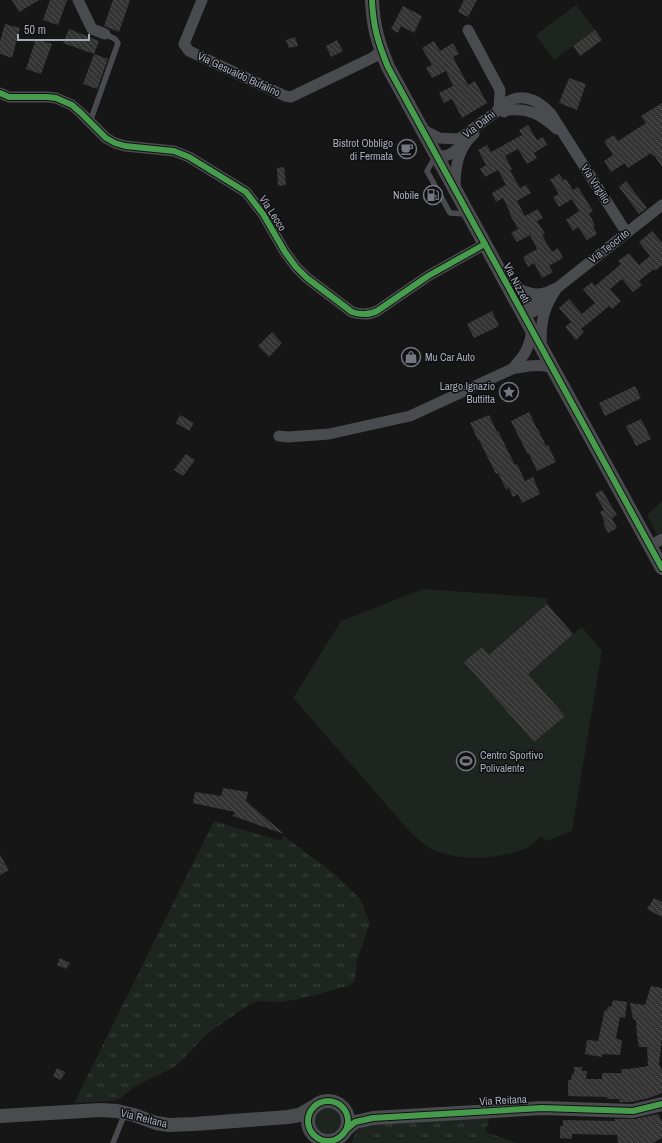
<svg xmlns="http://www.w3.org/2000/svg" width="662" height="1143" font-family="'Archivo Narrow',sans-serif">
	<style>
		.grass { fill: url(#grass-tufts) }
		.garden { fill: #1e2520 }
		.building { fill: url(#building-back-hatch) }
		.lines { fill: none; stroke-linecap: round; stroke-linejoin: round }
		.service { stroke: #4a4b4f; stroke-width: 5.5 }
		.minor { stroke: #4a4b4f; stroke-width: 11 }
		.tertiary { stroke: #4a4b4f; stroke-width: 14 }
		.cycleway-casing { stroke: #101012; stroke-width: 8 }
		.cycleway { stroke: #469c4c; stroke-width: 6 }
		.labels { text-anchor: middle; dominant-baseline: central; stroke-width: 3; stroke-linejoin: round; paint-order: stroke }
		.street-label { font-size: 11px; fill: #a7abb8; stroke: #101012 }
		.poi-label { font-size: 11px; fill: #a7abb8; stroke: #101012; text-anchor: end }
	</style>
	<defs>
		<pattern id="grass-tufts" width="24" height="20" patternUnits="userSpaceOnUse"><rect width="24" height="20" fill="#1e2520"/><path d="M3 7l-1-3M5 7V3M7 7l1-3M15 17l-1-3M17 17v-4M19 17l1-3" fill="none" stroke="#3c423e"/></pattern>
		<pattern id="building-back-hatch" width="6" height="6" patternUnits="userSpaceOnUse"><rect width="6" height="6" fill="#343435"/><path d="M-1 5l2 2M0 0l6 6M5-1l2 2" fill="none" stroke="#4f4f50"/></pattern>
	</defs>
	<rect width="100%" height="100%" fill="#161616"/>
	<g class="grass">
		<path d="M214,821l67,20 3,-5 49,37 26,24 11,26 -13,37 -2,20 -6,6 -21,5 -11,4 -36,7 -22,-1 -9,3 -42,29 -28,29 -7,6 -18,8 -21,11 -13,11 -8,3 -39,2z"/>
		<path d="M490,1118l-5,14 32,11h-166l5,-11 9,-9z"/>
	</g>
	<g class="garden">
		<path d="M576,5l19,25 -41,30 -18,-25z"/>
		<path d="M662,501v31l-5,3 -10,-20z"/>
		<path d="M423,589l124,9v6l26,30 9,-7 20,24 -30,180 -25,10 -6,-5c-4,4 -9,10 -14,12 -27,11 -66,14 -93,2 -8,-3 -15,-11 -22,-16l-119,-136 48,-77z"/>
		<circle cx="327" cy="1121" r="14"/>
	</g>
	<g class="building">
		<path d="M12,0h27l-20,12z"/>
		<path d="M50,0h17l-9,25 -15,-5z"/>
		<path d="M113,0h17l-11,32 -15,-6z"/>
		<path d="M464,0h13l-9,17 -10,-5z"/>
		<path d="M403,6l19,10 -8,17 -13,-7 -3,7 -7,-4z"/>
		<path d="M5,24l15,4 -8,30 -12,-4v-13z"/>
		<path d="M69,29l30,12 -5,13 -31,-11z"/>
		<path d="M595,30l7,10 -22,16 -7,-10z"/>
		<path d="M295,37l3,9 -9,2 -3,-8z"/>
		<path d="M36,39l16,5 -11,30 -15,-5z"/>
		<path d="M337,40l6,11 -12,6 -5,-11z"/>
		<path d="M434,41l6,10 13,-8 6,11 -6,3 15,28 7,-4 12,22 -25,15 -10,-19 -8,4 -5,-10 14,-7 -7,-15 -14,7 -6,-10 6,-3 -10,-17z"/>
		<path d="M94,54l14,5 -11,30 -14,-5z"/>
		<path d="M569,78l17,6 -9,26 -18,-7z"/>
		<path d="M662,103v64l-8,-12 -1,1 -2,-3 -23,15 -3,-5 -14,9 -7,-11 9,-6 -9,-14 10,-6 4,6 28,-18 -5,-7z"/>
		<path d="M528,125l9,15 6,-3 4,8 -13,8 3,5 -10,6 -9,-15 -13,7 7,13 -2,1 10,18 6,-3 5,8 -14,8 8,15 13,-7 5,9 -6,3 8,13 -3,1 10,17 6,-4 5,10 -14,8 4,6 -11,6 -8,-15 -6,4 -5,-10 14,-8 -7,-14 -13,7 -6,-9 7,-4 -9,-16 1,-1 -7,-14 -7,4 -4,-9 14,-8 -8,-15 -13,7 -5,-8 6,-4 -8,-15 9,-5 4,7 31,-17 -3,-5z"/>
		<path d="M284,167l2,18 -8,1 -1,-18z"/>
		<path d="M559,174l4,6 3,-1 7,11 5,-3 15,24 -4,3 6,11 -2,1 4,8 -10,6 -9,-13 -5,4 -7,-11 13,-9 -7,-12 -13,8 -6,-10 6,-3 -9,-14z"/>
		<path d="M626,181l21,27 -8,6 -20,-27z"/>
		<path d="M431,187l8,15 -5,3 -8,-15z"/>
		<path d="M652,231l10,12v22l-7,6 -1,-2 -15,12 3,4 -9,7 -11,-13 -12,10 11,12 -9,8 -3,-3 -12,10 -16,13 3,3 -8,8 -11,-13 6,-5 -12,-14 10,-9 13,15 13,-11 -12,-14 9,-7 3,4 26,-22 -3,-3 11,-8 10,12 11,-9 -11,-14z"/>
		<path d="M492,311l7,15 -25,12 -7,-14z"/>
		<path d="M272,332l10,11 -13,14 -11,-11z"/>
		<path d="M635,386l6,12 -36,18 -6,-13z"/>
		<path d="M529,412l8,17h1l8,17 2,-1 8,17 -19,9 -8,-17 -1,1 -17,-34z"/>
		<path d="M180,415l14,8 -5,8 -13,-8z"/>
		<path d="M489,415l8,17 1,-1 17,34 2,-1 8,17 8,-4 7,17 -18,9 -4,-9 -5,3 -4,-9 -3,1 -8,-16 -2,1 -17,-34h-1l-8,-17z"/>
		<path d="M641,419l10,20 -15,7 -10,-20z"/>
		<path d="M186,454l9,6 -12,16 -9,-6z"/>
		<path d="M602,490l15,25 -5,3 5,10 -9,5 -5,-10 2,-1 -5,-10 4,-2 -9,-16z"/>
		<path d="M547,604l26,30 -45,40 37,42 -31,26 -70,-80 18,-15 7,8z"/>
		<path d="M223,788l25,4 -2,9 38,33 -51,-18 2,-4 -42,-9 2,-11 26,4z"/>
		<path d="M0,855l9,15 -9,5z"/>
		<path d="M654,898l8,4v15l-15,-8z"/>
		<path d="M60,958l10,5 -4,6 -9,-4z"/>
		<path d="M651,986l11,2v50l-3,26 3,7v22l-13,5 -17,4h-13l1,-3h-13v-2l-39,-1v-16h3l1,-6h2v-7h8v4h5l-1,8h16v-6h20l-1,-4h7l20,-3 -1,-19h-8l-2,-11 -1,-16 -3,-1 -3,-16 15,2z"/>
		<path d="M613,1000l14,2 -2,16 -5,-1 -4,21 6,3 -2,14 -18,-1v3l-17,-3 2,-14 11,1 7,-32 2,2 1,-5 3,1z"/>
		<path d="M57,1068l8,4 -4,8 -8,-4z"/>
		<path d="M658,1114l4,7v17l-9,5h-35l-1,-8 -45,-1v5l-12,-1v-12h3v-6l52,1v-2h20z"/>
	</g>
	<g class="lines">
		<g class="service">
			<path d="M90,122l28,-79 -3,-4 -10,-5"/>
			<path d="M435,157l-8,14 23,42 16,1"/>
			<path d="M113,1143l12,-30"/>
		</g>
		<g class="minor">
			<path d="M78,0l14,29 13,5"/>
			<path d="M202,0l-18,44 5,7 96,45 6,1 83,-40 7,-7"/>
			<path d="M0,93l9,4h38l9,1 16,7 9,8 25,25 9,5 10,3 49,5 15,6 57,35 17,22 22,38 11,15 11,11 45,34c9,3 17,3 25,-1l51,-35 57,-32"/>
			<path d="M509,110c21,-2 32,5 48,19"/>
			<path d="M504,112l-5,-4c18,-17 37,-11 52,6l75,118"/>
			<path d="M422,129l17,9 20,1 37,-27 3,-4 1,-18 -32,-60"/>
			<path d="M436,155c12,4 19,-4 27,-11"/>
			<path d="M455,189c0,-20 2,-40 19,-55"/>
			<path d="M505,281c12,7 25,16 40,12 4,-1 8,-4 12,-5l105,-83"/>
			<path d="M522,314l11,-2 14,-11"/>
			<path d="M522,314l8,-11 14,-10"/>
			<path d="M541,347c0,-25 1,-37 16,-59"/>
			<path d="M512,369c13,-14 17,-20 20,-39"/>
			<path d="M279,436l9,1 41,-3 81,-18 102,-47c15,-3 24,-5 39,-2"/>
			<path d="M650,546l12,-7"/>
		</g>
		<g class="tertiary">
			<path d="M372,0c1,26 6,43 16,67l274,501"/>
			<circle cx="328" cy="1121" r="20"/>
			<path d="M0,1116l100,-6 17,1 17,4 22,8 13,2 25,-1 94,-7 11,-2 14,-8"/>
			<path d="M347,1129l8,-7 18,-4 169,-10 91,3 29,-7"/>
		</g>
		<defs>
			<g id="cycleway">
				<path d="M372,0c1,26 6,43 16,67l274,501"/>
				<path d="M0,93l9,4h38l9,1 16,7 9,8 25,25 9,5 10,3 49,5 15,6 57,35 17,22 22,38 11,15 11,11 45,34c9,3 17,3 25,-1l51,-35 57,-32"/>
				<circle cx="328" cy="1121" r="20"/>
				<path d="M347,1129l8,-7 18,-4 169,-10 91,3 29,-7"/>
			</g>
		</defs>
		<use href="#cycleway" class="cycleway-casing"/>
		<use href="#cycleway" class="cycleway"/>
	</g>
	<defs>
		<symbol id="cafe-ring" viewBox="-11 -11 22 22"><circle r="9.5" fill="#101012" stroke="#74777f" stroke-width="1.5"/><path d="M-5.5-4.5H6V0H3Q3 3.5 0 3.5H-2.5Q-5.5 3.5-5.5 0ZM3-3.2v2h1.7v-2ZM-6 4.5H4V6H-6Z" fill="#74777f"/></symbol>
		<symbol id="fuel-ring" viewBox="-11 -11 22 22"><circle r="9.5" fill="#101012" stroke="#74777f" stroke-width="1.5"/><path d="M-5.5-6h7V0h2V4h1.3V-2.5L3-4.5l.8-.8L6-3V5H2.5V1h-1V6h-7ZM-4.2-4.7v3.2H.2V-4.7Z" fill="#74777f"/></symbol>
		<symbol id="shop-ring" viewBox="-11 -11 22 22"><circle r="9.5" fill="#101012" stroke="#74777f" stroke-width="1.5"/><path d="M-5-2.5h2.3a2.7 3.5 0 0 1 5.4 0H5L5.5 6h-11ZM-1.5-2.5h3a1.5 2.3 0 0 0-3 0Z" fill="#74777f"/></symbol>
		<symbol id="sight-ring" viewBox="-11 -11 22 22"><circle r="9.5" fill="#101012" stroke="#74777f" stroke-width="1.5"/><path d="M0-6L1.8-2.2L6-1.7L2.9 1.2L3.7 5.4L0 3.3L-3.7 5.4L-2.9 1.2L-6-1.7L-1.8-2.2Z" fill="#74777f"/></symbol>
		<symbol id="stadium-ring" viewBox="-11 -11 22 22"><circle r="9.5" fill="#101012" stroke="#74777f" stroke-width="1.5"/><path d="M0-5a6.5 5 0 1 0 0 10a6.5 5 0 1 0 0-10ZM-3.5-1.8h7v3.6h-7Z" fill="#74777f"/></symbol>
	</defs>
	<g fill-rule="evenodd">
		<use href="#cafe-ring" x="396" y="138" width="22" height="22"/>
		<use href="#fuel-ring" x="422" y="184" width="22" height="22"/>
		<use href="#shop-ring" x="400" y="346" width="22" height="22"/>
		<use href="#sight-ring" x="498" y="381" width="22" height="22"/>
		<use href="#stadium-ring" x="455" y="750" width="22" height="22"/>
	</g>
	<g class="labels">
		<g class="street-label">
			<text transform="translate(239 74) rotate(25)">Via Gesualdo Bufalino</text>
			<text transform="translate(479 124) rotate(-37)">Via Dafni</text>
			<text transform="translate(596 184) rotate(57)">Via Virgilio</text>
			<text transform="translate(273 213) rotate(57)">Via Lecco</text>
			<text transform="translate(609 246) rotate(-38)">Via Teocrito</text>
			<text transform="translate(517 283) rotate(62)">Via Nizzeti</text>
			<text transform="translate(503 1100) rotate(-3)">Via Reitana</text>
			<text transform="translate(144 1118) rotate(14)">Via Reitana</text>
		</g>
		<g class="poi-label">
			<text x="393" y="143">Bistrot Obbligo<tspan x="393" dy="13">di Fermata</tspan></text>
			<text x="419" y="195">Nobile</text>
			<text x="425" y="357" text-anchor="start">Mu Car Auto</text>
			<text x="495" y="386">Largo Ignazio<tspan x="495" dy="13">Buttitta</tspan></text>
			<text x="480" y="755" text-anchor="start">Centro Sportivo<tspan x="480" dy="13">Polivalente</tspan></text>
		</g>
	</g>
	<path d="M18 34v6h71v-6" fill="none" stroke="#a7abb8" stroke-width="2"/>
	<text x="24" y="34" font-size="12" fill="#a7abb8" stroke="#101012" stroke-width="3" paint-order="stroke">50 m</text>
</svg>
